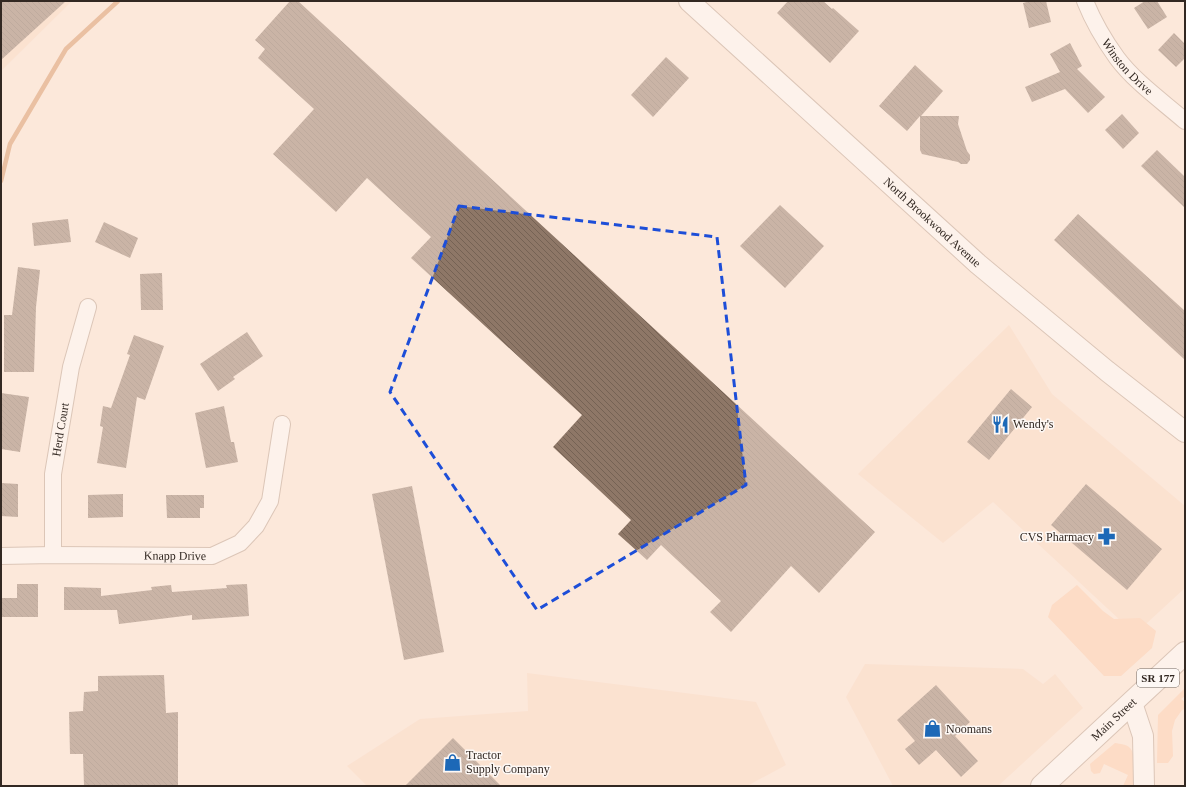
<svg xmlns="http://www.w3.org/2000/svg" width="1186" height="787" font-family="'Times New Roman',serif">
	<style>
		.built { fill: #fbdbc4 }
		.grass { fill: #fecead }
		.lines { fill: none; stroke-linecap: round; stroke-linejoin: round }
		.stream { stroke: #d4905d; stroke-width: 4.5 }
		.building { fill: url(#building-back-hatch) }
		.minor-casing { stroke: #b69e8d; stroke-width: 18 }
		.tertiary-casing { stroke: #b69e8d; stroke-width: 22 }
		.primary-casing { stroke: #b69e8d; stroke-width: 24 }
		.minor { stroke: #fff; stroke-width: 16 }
		.tertiary { stroke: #fff; stroke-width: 20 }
		.primary { stroke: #fff; stroke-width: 22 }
		.marked { fill: none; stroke: #1d4ed8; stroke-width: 3; stroke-dasharray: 8 5; stroke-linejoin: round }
		.labels { text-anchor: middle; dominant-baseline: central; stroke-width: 3; stroke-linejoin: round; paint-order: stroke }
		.shield { fill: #fdf8f5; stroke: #6f6661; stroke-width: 1 }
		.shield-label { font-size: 11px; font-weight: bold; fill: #322822 }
		.street-label { font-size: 12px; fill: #322822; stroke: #fdf8f5 }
		.poi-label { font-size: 12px; fill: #322822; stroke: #fdf8f5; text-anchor: start }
	</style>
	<defs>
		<pattern id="building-back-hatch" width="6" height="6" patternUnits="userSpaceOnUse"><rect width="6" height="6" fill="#8e7767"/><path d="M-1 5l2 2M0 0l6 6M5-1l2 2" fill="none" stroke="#756254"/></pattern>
	</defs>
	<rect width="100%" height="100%" fill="#fce8da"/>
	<g class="built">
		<path d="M1,1h71l-71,70z"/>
		<path d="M1009,325l43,69 133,112v82l-50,46 -142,-132 -50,41 -85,-69z"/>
		<path d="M865,664l158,5 20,15 12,-10 28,34 -85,78h-105l-47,-89z"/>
		<path d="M527,673l229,29 30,63 -39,21h-380l-20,-20 73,-47 108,-8z"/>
	</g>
	<g class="grass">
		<path d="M1077,585l26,26 11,8 26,-1 16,13 -4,17 -31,28h-17l-56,-59 4,-12z"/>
		<path d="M1185,688v8l-4,3 4,3v7l-3,1 -7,10 -3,11 1,25 -5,7h-11l1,-48z"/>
		<path d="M1115,743c5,1 12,1 15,5 6,6 4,27 4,36l-2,2h-9l5,-11 -24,-11 -4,9 -6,1 -3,-3 -1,-7z"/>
	</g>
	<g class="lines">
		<path class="stream" d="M1,181l9,-37 56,-95 52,-48"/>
	</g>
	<g class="building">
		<path d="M1,1h65l-65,59z"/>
		<path d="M290,1h8l577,531 -56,61 -28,-27 -60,66 -21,-20 11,-11 -60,-56 -14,15 -29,-26 13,-14 -78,-73 29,-32 -171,-157 20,-21 -64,-59 -31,34 -63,-58 41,-45 -56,-51 7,-9 -10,-9z"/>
		<path d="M788,1h35l9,8 1,-1 26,23 -29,32 -53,-50z"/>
		<path d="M1030,1h16l5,21 -22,6 -6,-25z"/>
		<path d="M1145,1h12l10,16 -19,12 -14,-21z"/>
		<path d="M1174,33l11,11v14l-9,9 -18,-17z"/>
		<path d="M1070,43l12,23 -5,3 28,28 -17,16 -23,-24 -33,13 -7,-15 35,-15 -10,-18z"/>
		<path d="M666,57l23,21 -36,39 -22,-22z"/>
		<path d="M915,65l28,26 -22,25h38l-1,8 9,27 3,4v5l-3,4h-6l-3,-2 -36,-8 -2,-4v-34l-13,15 -28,-25z"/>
		<path d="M1122,114l17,19 -16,16 -18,-19z"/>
		<path d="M1157,150l28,27v31l-44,-42z"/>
		<path d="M780,205l44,41 -39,42 -45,-42z"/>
		<path d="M1078,214l107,97v49l-131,-120z"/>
		<path d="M68,219l3,23 -37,4 -2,-23z"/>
		<path d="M104,222l34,16 -8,20 -35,-16z"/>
		<path d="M18,267l22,3 -4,37 -2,65h-30v-57h8z"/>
		<path d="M162,273l1,37h-22l-1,-36z"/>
		<path d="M247,332l16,24 -30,21 2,2 -17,12 -18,-27z"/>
		<path d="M134,335l30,11 -19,54 -8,-3 -11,71 -29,-5 6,-36 -3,-1 3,-20 8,2 19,-53 -3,-1z"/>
		<path d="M1011,389l21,18 -43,53 -22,-18z"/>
		<path d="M1,393l28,4 -9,55 -19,-3z"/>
		<path d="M224,406l7,36h3l4,20 -32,6 -11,-55z"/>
		<path d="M1,483l17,1v33l-17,-1z"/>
		<path d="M1086,484l76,65 -35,41 -76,-65z"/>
		<path d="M412,486l32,166 -40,8 -32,-166z"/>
		<path d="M123,494v23l-35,1v-23z"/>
		<path d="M166,495h38v13h-4v10h-33z"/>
		<path d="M17,584h21v33h-37v-19h16z"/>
		<path d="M247,584l2,32 -57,4v-5l-73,9 -2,-14h-53v-23l37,1v8l51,-6 -1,-3 20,-2 1,7 55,-4 -1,-3z"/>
		<path d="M164,675l2,38 12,-1v74h-94l-1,-32h-13l-1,-42 14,-1 1,-19 14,-1v-15z"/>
		<path d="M936,685l34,37 -15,14 23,25 -17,16 -25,-27 -17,15 -14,-16 10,-8 -18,-21z"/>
		<path d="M453,738l48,48h-96z"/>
	</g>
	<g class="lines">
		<defs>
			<g id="minor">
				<path id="s1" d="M1085,1c8,20 19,39 32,57 18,24 45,43 68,63"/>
				<path id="s2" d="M53,555v-81l18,-107 17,-60"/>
				<path id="s3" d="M1,556l52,-1 159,1 28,-13 16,-17 14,-25 12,-77"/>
			</g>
			<g id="tertiary">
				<path id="s4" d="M689,1l289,263 129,107 78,61"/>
				<path d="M1132,703l11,33 1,50"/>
			</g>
			<g id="primary">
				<path id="s5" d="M1042,786l143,-133"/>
			</g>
		</defs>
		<use href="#minor" class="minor-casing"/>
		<use href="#tertiary" class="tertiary-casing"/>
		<use href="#primary" class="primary-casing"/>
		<use href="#minor" class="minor"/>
		<use href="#tertiary" class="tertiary"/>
		<use href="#primary" class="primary"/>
	</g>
	<path d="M0 0H1186V787H0ZM459,206l258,31 29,248 -209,125 -147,-218z" fill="#fce8da" fill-opacity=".55" fill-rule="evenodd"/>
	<path class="marked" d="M459,206l258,31 29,248 -209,125 -147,-218z"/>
	<defs>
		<symbol id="restaurant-bare" viewBox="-9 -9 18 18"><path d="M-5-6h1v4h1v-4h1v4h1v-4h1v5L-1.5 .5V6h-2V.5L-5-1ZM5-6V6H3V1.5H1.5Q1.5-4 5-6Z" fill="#1c68b7" stroke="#fdf8f5" stroke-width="2.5" paint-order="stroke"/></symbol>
		<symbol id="pharmacy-bare" viewBox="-9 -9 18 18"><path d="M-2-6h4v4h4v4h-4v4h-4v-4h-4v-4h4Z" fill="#1c68b7" stroke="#fdf8f5" stroke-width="2.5" paint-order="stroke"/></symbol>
		<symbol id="shop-bare" viewBox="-9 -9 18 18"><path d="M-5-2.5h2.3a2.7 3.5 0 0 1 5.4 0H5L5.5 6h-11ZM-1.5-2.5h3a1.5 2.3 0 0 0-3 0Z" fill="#1c68b7" stroke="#fdf8f5" stroke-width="2.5" paint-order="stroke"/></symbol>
	</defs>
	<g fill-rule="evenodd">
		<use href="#restaurant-bare" x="988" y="412" width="25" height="25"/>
		<use href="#pharmacy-bare" x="1094" y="524" width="25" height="25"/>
		<use href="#shop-bare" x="920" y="716" width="25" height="25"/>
		<use href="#shop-bare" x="440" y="750" width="25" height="25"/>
	</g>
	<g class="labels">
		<rect class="shield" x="1137" y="669" width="42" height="18" rx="3"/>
		<g class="shield-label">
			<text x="1158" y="678">SR 177</text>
		</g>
		<g class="street-label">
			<text stroke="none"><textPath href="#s1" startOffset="79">Winston Drive</textPath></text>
			<text stroke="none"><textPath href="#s4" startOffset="329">North Brookwood Avenue</textPath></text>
			<text stroke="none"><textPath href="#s2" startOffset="126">Herd Court</textPath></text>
			<text stroke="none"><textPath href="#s3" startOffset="174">Knapp Drive</textPath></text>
			<text stroke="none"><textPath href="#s5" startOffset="98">Main Street</textPath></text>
		</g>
		<g class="poi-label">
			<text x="1013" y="424">Wendy's</text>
			<text x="1094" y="537" text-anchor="end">CVS Pharmacy</text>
			<text x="946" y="729">Noomans</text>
			<text x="466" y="755">Tractor<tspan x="466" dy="14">Supply Company</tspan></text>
		</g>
	</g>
	<rect width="1186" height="787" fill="none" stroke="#322822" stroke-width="4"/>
</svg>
